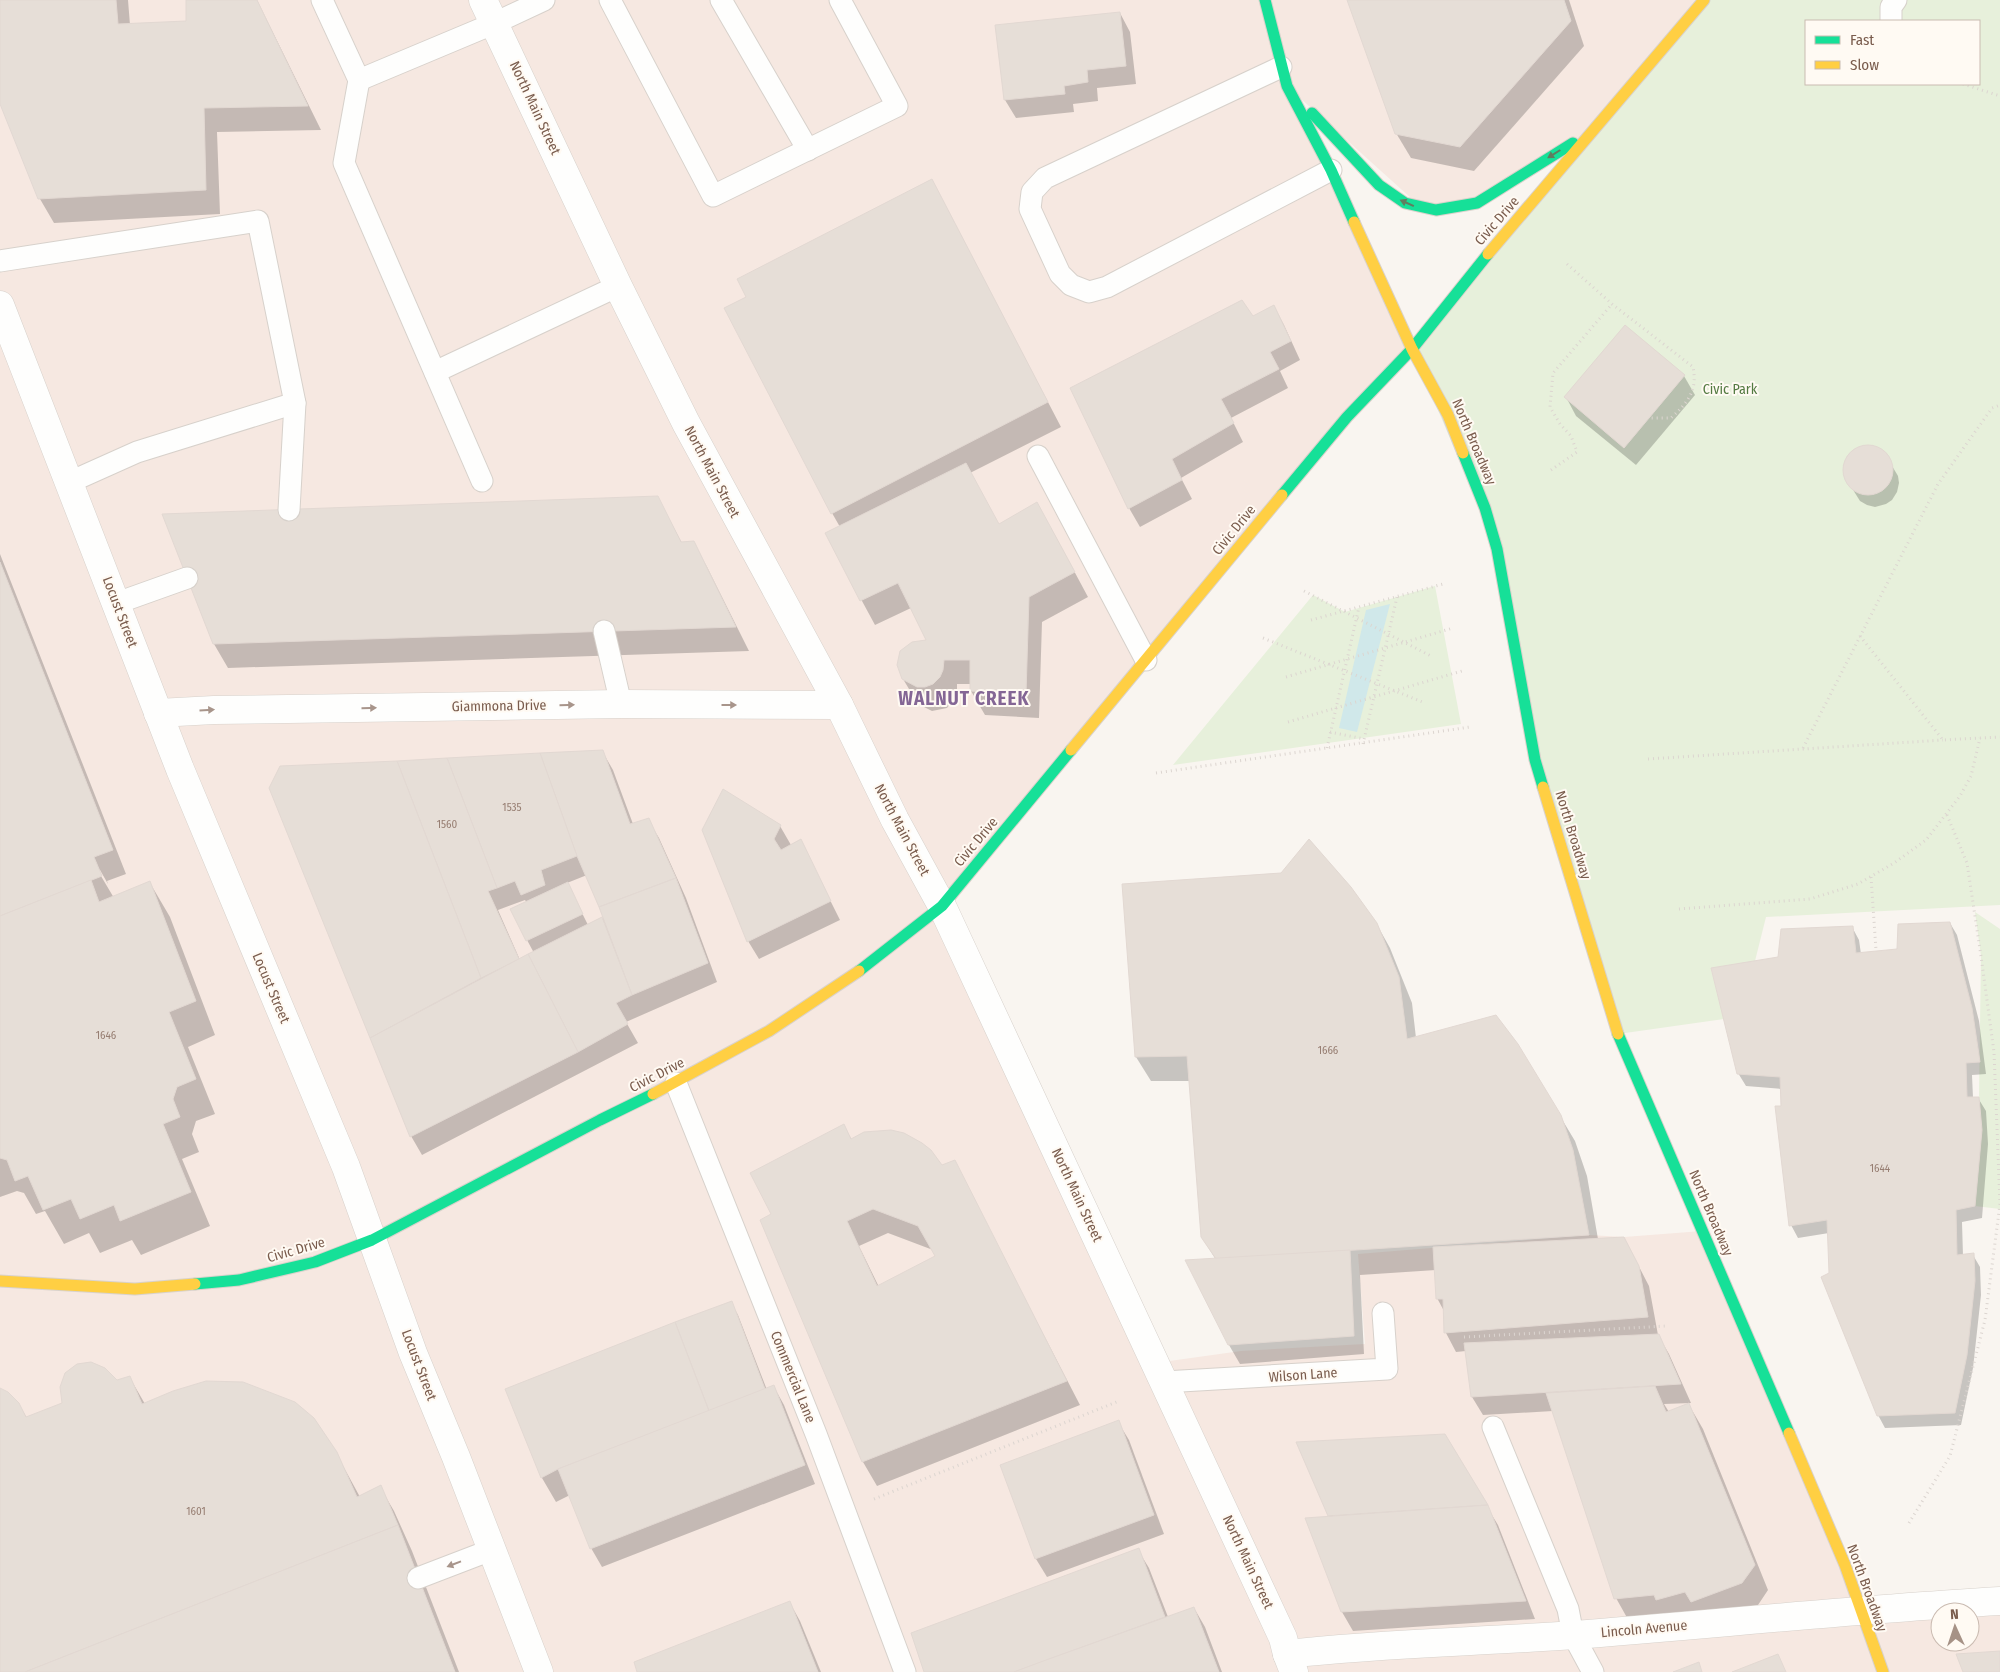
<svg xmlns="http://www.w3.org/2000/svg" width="2000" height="1672" font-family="'Fira Sans Condensed',sans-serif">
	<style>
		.commercial { fill: #f6e8e1; fill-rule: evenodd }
		.green { fill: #e7f0db; fill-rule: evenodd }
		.water { fill: #d0e8ea }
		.shadow { fill: #0003; fill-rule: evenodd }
		.building { fill: #e6ded7; stroke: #e2d8d2; fill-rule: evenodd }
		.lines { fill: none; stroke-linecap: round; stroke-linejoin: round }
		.lane-casing { stroke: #d7d1cb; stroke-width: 23 }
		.street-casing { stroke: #d7d1cb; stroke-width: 29 }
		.fast-casing { stroke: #d9d2cb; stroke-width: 13 }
		.slow-casing { stroke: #d9d2cb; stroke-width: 13 }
		.path { stroke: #dcd5d0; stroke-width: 3; stroke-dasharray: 1 4; stroke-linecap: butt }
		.lane { stroke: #fefefd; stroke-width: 21 }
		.street { stroke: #fefefd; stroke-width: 28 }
		.fast { stroke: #16e098; stroke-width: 11 }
		.slow { stroke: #ffcf43; stroke-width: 11 }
		.oneway { fill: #617d60 }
		.oneway2 { fill: #a8958b }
		.labels { text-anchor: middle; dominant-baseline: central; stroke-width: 4; stroke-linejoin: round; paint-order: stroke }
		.number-label { font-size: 11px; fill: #977e72 }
		.street-label { font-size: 14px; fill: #7a5c4d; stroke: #fffaf3 }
		.park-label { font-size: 14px; fill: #537a41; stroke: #fffaf3 }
		.district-label { font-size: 19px; font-weight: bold; letter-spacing: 1px; fill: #846695; stroke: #fffaf3 }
	</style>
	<rect width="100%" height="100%" fill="#f9f5f0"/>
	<path class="commercial" d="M0,0h1704l-109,128 -118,75 -55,5 -133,-120 123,261 -469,558 212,456 86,-12 124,-7 -7,-90 231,-19 35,2 78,-6 158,380 140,-10v71h-2000zM1940,1612h30v30h-30z"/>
	<g class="green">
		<path d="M1704,0h296v905l-234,12 -11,44 -44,8 13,50 -106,15 -83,-274 -38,-211 -85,-200zM1806,21h173v63h-173z"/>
		<path d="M1435,586l26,138 -288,41 140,-170 32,17z"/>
		<path d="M1975,912l25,17v280l-25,-3 7,-76 -3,-33 2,-141z"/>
	</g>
	<path class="water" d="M1390,604l-33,128 -18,-4 27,-118z"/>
	<g class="shadow">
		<path d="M0,0h128l2,25 58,-2 -1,-23h70l64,130 -104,2 3,82 -166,9 -14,-24 -40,-99z"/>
		<path d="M1349,0h220l15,46 -110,125 -63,-13 -15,-25z"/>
		<path d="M1120,13l10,19 6,52 -39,4 1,13 -25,3 1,8 -58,6 -11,-18 -8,-73z"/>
		<path d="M932,180l129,247 -91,46 29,53 52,2 37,69 -46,25 -3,96 -54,-3 -14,-24v-7h-14v11l-10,13 -15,3 -14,-7 -15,-25 25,-38 -17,-33 -36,17 -13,-24 -35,-68 13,-6 -8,-14 -84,-216z"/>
		<path d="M1274,306l10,19 16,35 -20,11 8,17 -57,30 12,24 -62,36 11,21 -52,28 -11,-19 124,-190z"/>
		<path d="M1625,327l59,49 11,19 -59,70 -60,-49 -10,-19z"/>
		<path d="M1861,447h11l7,2 6,5 13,22 1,7 -2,9 -5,8 -6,4 -11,3 -8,-2 -7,-4 -15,-24 -1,-8 4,-13 6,-6z"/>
		<path d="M658,498l24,45 11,-1 14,25 42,84 -521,17 -14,-24z"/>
		<path d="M0,554l126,320 -19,7 1,3 -8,-14 -2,1 16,27 36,-15 20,34 45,118 -27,12 27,67 -19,7 -4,13 7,18 -17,7 28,67 -69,29 -9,-15 -32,13 -11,-20 -25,11 -19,-33 -9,3 -12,-21 -7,-2 -17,6z"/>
		<path d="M602,751l11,19 20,54 15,-4 11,18 27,60 31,84 -91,40 12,21 -216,112 -11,-19 -141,-348zM587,875l17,43 -16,7 -21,-42zM525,900l2,3v37l7,13 -14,7 -22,-50z"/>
		<path d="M780,826l11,19 9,-5 40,80 -81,39 -11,-18 -44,-111z"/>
		<path d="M1376,923l14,25 22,55 4,35 144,78 15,25 12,35 11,63 26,-1 10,19 15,29 9,49 11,19 22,49 -27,1 5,8 20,-7 14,24 65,161 -12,18 -126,15 -14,-25 -63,-187 -70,4 -11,-18 -6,-46 -10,1 -10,-19 -2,-22 -7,-13 -1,-28 -76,5 4,79 -124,10 -11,-19 -13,-85 -14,-23 -12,-156h-39l-15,-24z"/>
		<path d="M1950,923l7,12 22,86 7,53 -14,1 1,23h5l8,13 2,33 -6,74 -20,4 1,34 10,-1 7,12 1,28 -8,73 -12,57 -76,3 -7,-13 -48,-141 -1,-41 -31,5 -7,-13 -9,-136 -36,-3 -8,-13 42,-114 72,-32 7,13 2,14 37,-4z"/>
		<path d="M844,1126l8,14 90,27 12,-5 126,243 -203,81 -14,-24 -90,-247zM888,1233l45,17 3,6 -57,31 -20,-41z"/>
		<path d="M731,1302l7,13 29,75 7,-3 10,18 31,79 -213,83 -11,-19 -21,-53 -14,7 -14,-24 -35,-88z"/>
		<path d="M130,1378l15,26 191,49 24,44 20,-10 14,24 18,40 47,121h-459v-283l18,14 9,15z"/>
		<path d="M1118,1422l11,18 35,94 -117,43 -11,-18 -34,-93z"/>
		<path d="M1444,1436l54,89 37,94 -182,12 -11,-19 -35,-93 23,-2 -32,-74z"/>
		<path d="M1138,1550l11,18 19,49 26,-9 11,19 17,45h-296z"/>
		<path d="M790,1603l10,18 21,51h-182z"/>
	</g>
	<g class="building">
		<path d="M0,0h116l2,24 68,-3v-21h71l51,106 -104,2 2,82 -168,9 -38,-95z"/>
		<path d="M1347,0h217l7,21 -111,126 -65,-13z"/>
		<path d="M1120,12l6,54 -39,4 1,12 -24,4 1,8 -61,6 -9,-75z"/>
		<path d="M932,179l116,223 -217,112 -107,-206 22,-11 -9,-18z"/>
		<path d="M1242,300l11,16 21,-11 17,36 -21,11 9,17 -58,30 13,24 -62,36 10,21 -54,29 -58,-121z"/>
		<path d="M1625,325l60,50 -61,73 -60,-51z"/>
		<circle cx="1868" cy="470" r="25"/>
		<path d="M966,463l33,61 38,-22 38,70 -46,25 -3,97 -56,-3v-31h-26l-1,10 -3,7 -7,7 -8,3h-8l-15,-8 -5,-14 3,-14 12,-9 14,-2 -28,-57 -38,18 -35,-68z"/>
		<path d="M658,496l23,46 13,-1 42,86 -523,17 -51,-130z"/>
		<path d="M0,562l113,288 -19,7 8,19 -102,40z"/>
		<path d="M603,750l27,74 19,-6 27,60 -77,29 -22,-51 -37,-103z"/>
		<path d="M540,753l37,103 -36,14 4,15 -24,10 -6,-14 -18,7 -50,-130z"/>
		<path d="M447,758l50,130 -9,3 31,68 -38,19 -84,-217z"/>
		<path d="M397,761l84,217 -111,60 -101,-250 11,-22z"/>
		<path d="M723,789l58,36 -7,14 7,11 20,-11 30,62 -84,41 -45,-112z"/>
		<path d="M1309,839l42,48 26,36 22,54 8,62 89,-24 22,29 43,71 12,35 16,85 -373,24 -15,-22 -14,-181 -52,1 -13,-173 159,-11z"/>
		<path d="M676,878l32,85 -76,32 -33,-88z"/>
		<path d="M91,880l8,22 51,-21 46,120 -27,11 27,67 -19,8 -4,12 7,18 -17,7 28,68 -71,29 -6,-16 -34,14 -9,-20 -28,11 -15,-34 -13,5 -8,-21 -7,-2v-242z"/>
		<path d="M568,882l15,32 -57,27 -16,-32z"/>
		<path d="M602,917l30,78 -16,8 12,21 -50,28 -50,-98z"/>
		<path d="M1950,922l22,86 8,54 -14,1 1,34h12l3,33 -7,76 -19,4 1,45 17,-2 1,28 -8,74 -12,58 -78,3 -56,-139 8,-4 -2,-53 -38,6 -14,-120h6l-1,-29 -43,-3 -26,-106 67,-11 3,-28 72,-3 3,27 41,-4 1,-25z"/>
		<path d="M528,954l50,98 -168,85 -40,-99z"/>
		<path d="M844,1124l7,15 13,-7 27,-2 13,3 18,10 9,7 11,15 13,-5 112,221 -205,81 -102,-242 11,-6 -21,-41zM873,1209l45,17 17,30 -58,30 -30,-65z"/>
		<path d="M1624,1237l15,29 9,51 -204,16 -1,-34h-7l-3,-52z"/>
		<path d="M1350,1250l4,86 -126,9 -43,-85z"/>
		<path d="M732,1301l33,88 -56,22 -34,-89z"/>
		<path d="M675,1322l34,89 -151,58 -17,9 -36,-89z"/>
		<path d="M1659,1334l22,50 -210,13 -7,-54z"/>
		<path d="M91,1362l14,6 12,12 13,-4 12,28 31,-13 33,-10 37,1 52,20 19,16 23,34 20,45 24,-12 17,40 -373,147h-25v-284l8,4 11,11 7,14 36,-14 -2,-16 5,-14 12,-9z"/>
		<path d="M774,1385l31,80 -215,84 -32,-80z"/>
		<path d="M1655,1386l11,26 23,-9 66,162 -13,18 -51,19 -6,-10 -29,8 -2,-5 -40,4 -68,-206z"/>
		<path d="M1119,1420l35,95 -119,44 -35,-94z"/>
		<path d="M1445,1434l43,71 -160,11 -32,-74z"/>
		<path d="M1488,1505l38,96 -185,11 -36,-94z"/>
		<path d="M398,1525l57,147h-430z"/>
		<path d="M1139,1548l26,69 -151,55h-90l-13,-39z"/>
		<path d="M790,1601l28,71h-181l-3,-10z"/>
		<path d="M1194,1607l25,65h-205l32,-12z"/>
		<path d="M2000,1651v21h-37l-7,-18z"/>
		<path d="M1778,1654l8,18h-54z"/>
		<path d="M1699,1662l3,10h-29z"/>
	</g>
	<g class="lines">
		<defs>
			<g id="lane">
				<path d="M322,0l37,80 -15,83 138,318"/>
				<path d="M610,0l103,196 184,-90 -57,-106"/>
				<path d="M721,0l87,150"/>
				<path d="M1891,21v-14l5,-7"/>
				<path d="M1281,67l-236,111 -13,14 -2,17 30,65 11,11 18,7 18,-5 224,-117"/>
				<path d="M359,80l136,-57 49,-23"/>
				<path d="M0,261l258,-40 37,182 -158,49 -67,30"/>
				<path d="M435,372l183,-86"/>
				<path d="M1038,456l108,204"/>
				<path d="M289,510l6,-107"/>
				<path d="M117,603l70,-25"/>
				<path d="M604,631l17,73"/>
				<path d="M676,1083l140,351 89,238"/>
				<path d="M1164,1382l223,-13 -4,-56"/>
				<path d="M1493,1427l75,182 5,26 20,37"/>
				<path d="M418,1578l73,-28"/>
			</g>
			<g id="street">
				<path d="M483,0l135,286 68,137 153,282 56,115 47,86 341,732 4,16 7,18"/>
				<path d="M0,305l180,464 166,398 67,186 43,104 83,215"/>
				<path d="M158,713l56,-3 407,-6 218,1"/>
				<path d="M1287,1654c95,-11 191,-12 287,-19 142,-11 284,-26 426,-34"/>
			</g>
			<g id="fast">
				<path d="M1265,0l22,86 44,84 23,52"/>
				<path d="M1312,113l67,72 26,18 31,7 41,-7 96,-60"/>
				<path d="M1463,453l22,55 12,41 38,211 8,27"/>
				<path d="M1282,495l65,-78 65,-68 76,-95"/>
				<path d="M859,971l83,-65 129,-156"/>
				<path d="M1618,1034l171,399"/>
				<path d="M195,1284l44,-4 76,-18 57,-22 228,-120 53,-26"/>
			</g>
			<g id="slow">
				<path d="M1354,222l58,127 36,66 15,38"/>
				<path d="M1488,254l216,-254"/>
				<path d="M1071,750l211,-255"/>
				<path d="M1543,787l75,247"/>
				<path d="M653,1094l116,-63 90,-60"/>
				<path d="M0,1281l135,8 60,-5"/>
				<path d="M1789,1433l56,132 38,107"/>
			</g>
		</defs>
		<use href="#lane" class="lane-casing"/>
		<use href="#street" class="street-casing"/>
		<use href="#fast" class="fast-casing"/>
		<use href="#slow" class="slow-casing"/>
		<g class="path">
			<path d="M1963,84l37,12"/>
			<path d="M1567,264l45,40 81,63c5,24 -6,36 -22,51h-22"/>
			<path d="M1551,470l26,-18 -6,-16 -11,-12 -10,-17 3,-34 59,-69"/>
			<path d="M1304,591l127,65"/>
			<path d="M1311,620l132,-36"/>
			<path d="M1860,636l83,104 57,-3"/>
			<path d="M1263,638l162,65"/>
			<path d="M1286,677l167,-49"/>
			<path d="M1288,722l174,-51"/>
			<path d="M1330,732l34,7"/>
			<path d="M1363,744l34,-147"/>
			<path d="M1327,748l32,-141"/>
			<path d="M1803,748l135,-264 54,-76 8,-3"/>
			<path d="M1648,759l295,-19"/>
			<path d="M1156,773l314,-46"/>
			<path d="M1871,877l5,73"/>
			<path d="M1679,909l131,-10 48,-15 36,-21 32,-23 34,-44 11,-20 9,-38"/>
			<path d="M1464,1337l202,-11"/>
			<path d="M874,1499l245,-98"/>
			<path d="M1909,1523l41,-67 35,-136 15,-116 -6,-152 -13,-96 -14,-93 -20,-48"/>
		</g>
		<use href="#lane" class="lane"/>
		<use href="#street" class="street"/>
		<use href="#fast" class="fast"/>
		<use href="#slow" class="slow"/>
	</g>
	<defs><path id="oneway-solid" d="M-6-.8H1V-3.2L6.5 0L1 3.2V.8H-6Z" transform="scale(1.25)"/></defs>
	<g class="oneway">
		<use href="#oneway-solid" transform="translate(1554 154) rotate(148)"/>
		<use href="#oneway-solid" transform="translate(1407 203) rotate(-156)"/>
	</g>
	<g class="oneway2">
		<use href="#oneway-solid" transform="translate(567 705) rotate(-1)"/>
		<use href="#oneway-solid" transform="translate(729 705)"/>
		<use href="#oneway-solid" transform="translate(369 708) rotate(-1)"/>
		<use href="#oneway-solid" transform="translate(207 710) rotate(-3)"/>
		<use href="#oneway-solid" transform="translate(454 1564) rotate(159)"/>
	</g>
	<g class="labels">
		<g class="number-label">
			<text x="512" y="807">1535</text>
			<text x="447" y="824">1560</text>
			<text x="106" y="1035">1646</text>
			<text x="1328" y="1050">1666</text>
			<text x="1880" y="1168">1644</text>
			<text x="196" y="1511">1601</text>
		</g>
		<g class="street-label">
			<text transform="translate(535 108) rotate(65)">North Main Street</text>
			<text transform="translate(1497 221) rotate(-49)">Civic Drive</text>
			<text transform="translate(1474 442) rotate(67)">North Broadway</text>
			<text transform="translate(712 472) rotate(62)">North Main Street</text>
			<text transform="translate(1234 530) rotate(-51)">Civic Drive</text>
			<text transform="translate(120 612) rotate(69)">Locust Street</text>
			<text transform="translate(499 706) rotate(-1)">Giammona Drive</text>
			<text transform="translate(902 830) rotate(62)">North Main Street</text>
			<text transform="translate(1573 835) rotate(73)">North Broadway</text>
			<text transform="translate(976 842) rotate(-50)">Civic Drive</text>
			<text transform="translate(271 988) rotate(67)">Locust Street</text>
			<text transform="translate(657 1075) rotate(-27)">Civic Drive</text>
			<text transform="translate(1077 1195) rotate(65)">North Main Street</text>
			<text transform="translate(1711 1213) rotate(67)">North Broadway</text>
			<text transform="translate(296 1250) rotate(-16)">Civic Drive</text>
			<text transform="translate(419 1365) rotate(69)">Locust Street</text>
			<text transform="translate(1303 1375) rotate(-4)">Wilson Lane</text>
			<text transform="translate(793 1377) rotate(68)">Commercial Lane</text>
			<text transform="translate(1248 1562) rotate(65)">North Main Street</text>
			<text transform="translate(1867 1588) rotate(70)">North Broadway</text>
			<text transform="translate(1644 1629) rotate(-5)">Lincoln Avenue</text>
		</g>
		<g class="park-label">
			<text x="1730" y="389">Civic Park</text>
		</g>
		<g class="district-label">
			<text x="964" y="698">WALNUT CREEK</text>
		</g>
	</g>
	<rect x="1805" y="20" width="175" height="65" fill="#fffaf3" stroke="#cabbb1"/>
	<rect x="1815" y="36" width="25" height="8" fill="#16e098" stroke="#cabbb1"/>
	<text x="1850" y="45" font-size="15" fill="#7a5c4d">Fast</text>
	<rect x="1815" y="61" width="25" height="8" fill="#ffcf43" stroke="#cabbb1"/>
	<text x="1850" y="70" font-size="15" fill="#7a5c4d">Slow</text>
	<g transform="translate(1955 1627) rotate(357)"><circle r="24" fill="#fffaf3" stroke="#cabbb1"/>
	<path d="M0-4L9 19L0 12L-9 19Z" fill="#a69286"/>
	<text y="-8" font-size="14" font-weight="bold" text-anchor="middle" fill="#7a5c4d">N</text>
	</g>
</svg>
